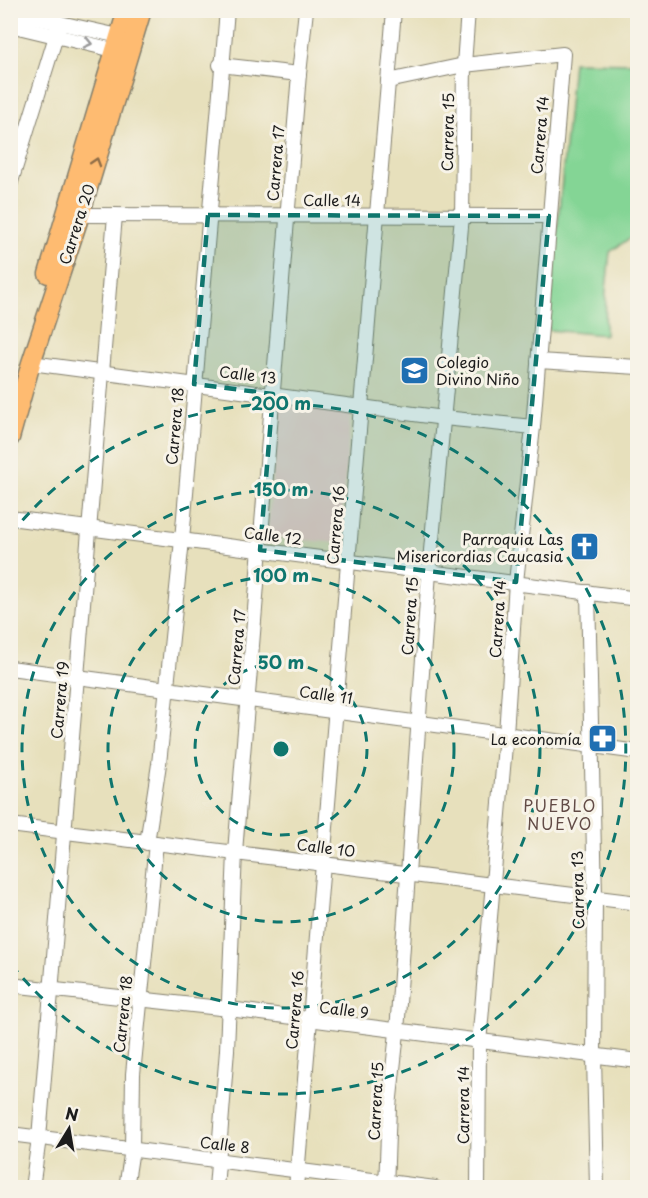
<svg xmlns="http://www.w3.org/2000/svg" width="648" height="1198" font-family="'Playpen Sans',sans-serif">
	<style>
		.built { fill: #f7d0ca }
		.green { fill: #84d595; stroke: #507858; stroke-width: 1.5 }
		.lines { fill: none; stroke-linecap: round; stroke-linejoin: round }
		.stream { stroke: #76b6ea; stroke-width: 4 }
		.minor-casing { stroke: #827e6c; stroke-width: 16 }
		.major-casing { stroke: #827e6c; stroke-width: 21 }
		.minor { stroke: #fff; stroke-width: 14 }
		.major { stroke: #febb71; stroke-width: 18 }
		.oneway { stroke: #999 }
		.oneway2 { stroke: #8d6c46 }
		.marked { fill: #0f766e; fill-opacity: 0.2; stroke: #0f766e; stroke-width: 4.5; stroke-dasharray: 12 8; stroke-linejoin: round }
		.ring { fill: none; stroke: #0f766e; stroke-width: 3; stroke-dasharray: 10 8 }
		.labels { text-anchor: middle; dominant-baseline: central; stroke-width: 6; stroke-linejoin: round; paint-order: stroke }
		.street-label { font-size: 15px; fill: #1c1c1c; stroke: #f7f3e8 }
		.poi-label { font-size: 15px; fill: #1c1c1c; stroke: #f7f3e8; text-anchor: end }
		.neighbourhood-label { font-size: 16px; letter-spacing: 1.5px; fill: #624b46; stroke: #f7f3e8 }
		.centre { fill: #0f766e; stroke: #f7f3e8; stroke-width: 3 }
		.ring-label { font-size: 18px; text-anchor: middle; font-weight: bold; fill: #0f766e; stroke: #f7f3e8; stroke-width: 6; stroke-linejoin: round; paint-order: stroke }
	</style>
	<rect width="100%" height="100%" fill="#f7f3e8"/>
	<filter id="ink" filterUnits="userSpaceOnUse"><feTurbulence type="fractalNoise" baseFrequency=".0167" numOctaves="2"/><feDisplacementMap in="SourceGraphic" scale="12" xChannelSelector="R" yChannelSelector="G"/><feConvolveMatrix kernelMatrix="1 2 1 2 8 2 1 2 1" color-interpolation-filters="sRGB"/></filter>
	<filter id="wash" filterUnits="userSpaceOnUse"><feTurbulence type="fractalNoise" baseFrequency=".008" numOctaves="4" result="noise"/><feDisplacementMap in="SourceGraphic" scale="24" xChannelSelector="R" yChannelSelector="G"/><feGaussianBlur stdDeviation="1.35" result="paint"/><feColorMatrix in="noise" values="0 0 0 0 0 0 0 0 0 0 0 0 0 0 0 0 0 1.4 0 .05"/><feComposite in="paint" operator="in"/></filter>
	<g filter="url(#wash)">
		<rect width="100%" height="100%" fill="#e7e0bc"/>
		<path class="built" d="M279,402l72,7 -11,134 -73,-6z"/>
		<path class="green" d="M573,62l64,1v170l-27,19 -4,38 -1,45 -57,-5z"/>
		<g class="lines">
			<path class="stream" d="M638,1136v4"/>
		</g>
	</g>
	<g filter="url(#ink)">
		<g class="lines">
			<defs>
				<g id="minor">
					<path d="M10,12l118,26"/>
					<path d="M10,25l112,27"/>
					<path d="M220,65l79,9"/>
					<path d="M388,81l76,-16 99,-11 -30,373 -17,155 -10,152 -27,309 -1,145"/>
					<path d="M10,185l50,-162"/>
					<path d="M80,215l469,1"/>
					<path d="M538,361l100,6"/>
					<path d="M31,363l413,55 89,9"/>
					<path d="M10,518l628,81"/>
					<path d="M588,592l7,305 -1,159 3,132"/>
					<path d="M10,668l628,84"/>
					<path d="M10,825l628,78"/>
					<path d="M147,843l12,-79 23,-224 45,-530"/>
					<path d="M10,985l219,24 409,52"/>
					<path d="M10,1134l425,54"/>
					<path d="M32,1188l7,-50 76,-923"/>
					<path d="M126,1188l6,-39 1,-75 23,-231"/>
					<path d="M216,1188l11,-138 8,-198 64,-778 7,-64"/>
					<path d="M296,1188l98,-1178"/>
					<path d="M386,1188l3,-81 8,-75 32,-460 33,-356 2,-151 4,-55"/>
				</g>
				<g id="major">
					<path d="M48,274l79,-264"/>
					<path d="M10,438l21,-75 49,-148 62,-205"/>
				</g>
			</defs>
			<use href="#minor" class="minor-casing"/>
			<use href="#major" class="major-casing"/>
			<use href="#minor" class="minor"/>
			<use href="#major" class="major"/>
		</g>
		<defs><path id="oneway-chevron" d="M-2-3.5L2.5 0L-2 3.5" fill="none" stroke-width="1.6" stroke-linecap="round" stroke-linejoin="round" transform="scale(1.5)"/></defs>
		<use class="oneway" href="#oneway-chevron" transform="translate(88 43) rotate(13)"/>
		<use class="oneway2" href="#oneway-chevron" transform="translate(96 162) rotate(-73)"/>
	</g>
	<path class="marked" d="M208,215l341,1 -33,366 -256,-32 13,-156 -79,-10z"/>
	<g class="ring">
		<circle cx="281" cy="749" r="86"/>
		<circle cx="281" cy="749" r="173"/>
		<circle cx="281" cy="749" r="259"/>
		<path d="M11 534A345 345 0 1 1 11 964"/>
	</g>
	<defs>
		<symbol id="school-square" viewBox="-11 -11 22 22"><rect x="-9" y="-9" width="18" height="18" rx="4" fill="#1f6fb2" stroke="#f7f3e8"/><path d="M0-5L7-2L0 1L-7-2ZM-4 1L0 2.5L4 1V4Q0 6-4 4Z" fill="#fff"/></symbol>
		<symbol id="church-square" viewBox="-11 -11 22 22"><rect x="-9" y="-9" width="18" height="18" rx="4" fill="#1f6fb2" stroke="#f7f3e8"/><path d="M-1.2-6h2.4v3.5h3.3v2.4h-3.3V6h-2.4V-.1h-3.3v-2.4h3.3Z" fill="#fff"/></symbol>
		<symbol id="pharmacy-square" viewBox="-11 -11 22 22"><rect x="-9" y="-9" width="18" height="18" rx="4" fill="#1f6fb2" stroke="#f7f3e8"/><path d="M-2-6h4v4h4v4h-4v4h-4v-4h-4v-4h4Z" fill="#fff"/></symbol>
	</defs>
	<g fill-rule="evenodd">
		<use href="#school-square" x="398" y="354" width="33" height="33"/>
		<use href="#church-square" x="568" y="530" width="33" height="33"/>
		<use href="#pharmacy-square" x="586" y="722" width="33" height="33"/>
	</g>
	<g class="labels">
		<g class="street-label">
			<text transform="translate(447 132) rotate(-89)">Carrera 15</text>
			<text transform="translate(539 135) rotate(-85)">Carrera 14</text>
			<text transform="translate(275 163) rotate(-85)">Carrera 17</text>
			<text x="332" y="199">Calle 14</text>
			<text transform="translate(76 224) rotate(-72)">Carrera 20</text>
			<text transform="translate(248 374) rotate(7)">Calle 13</text>
			<text transform="translate(174 426) rotate(-85)">Carrera 18</text>
			<text transform="translate(335 525) rotate(-85)">Carrera 16</text>
			<text transform="translate(273 535) rotate(7)">Calle 12</text>
			<text transform="translate(409 616) rotate(-86)">Carrera 15</text>
			<text transform="translate(497 619) rotate(-86)">Carrera 14</text>
			<text transform="translate(236 647) rotate(-85)">Carrera 17</text>
			<text transform="translate(326 694) rotate(8)">Calle 11</text>
			<text transform="translate(59 700) rotate(-85)">Carrera 19</text>
			<text transform="translate(326 847) rotate(7)">Calle 10</text>
			<text transform="translate(577 890) rotate(-91)">Carrera 13</text>
			<text transform="translate(344 1009) rotate(7)">Calle 9</text>
			<text transform="translate(294 1010) rotate(-85)">Carrera 16</text>
			<text transform="translate(122 1014) rotate(-84)">Carrera 18</text>
			<text transform="translate(375 1101) rotate(-87)">Carrera 15</text>
			<text transform="translate(462 1105) rotate(-90)">Carrera 14</text>
			<text transform="translate(225 1144) rotate(7)">Calle 8</text>
		</g>
		<g class="poi-label">
			<text x="436" y="361" text-anchor="start">Colegio<tspan x="436" dy="17">Divino Niño</tspan></text>
			<text x="563" y="538">Parroquia Las<tspan x="563" dy="17">Misericordias Caucasia</tspan></text>
			<text x="581" y="738">La economía</text>
		</g>
		<g class="neighbourhood-label">
			<text x="560" y="805">PUEBLO<tspan x="560" dy="18">NUEVO</tspan></text>
		</g>
	</g>
	<circle cx="281" cy="749" r="9" class="centre"/>
	<g class="ring-label">
		<text x="281" y="410">200 m</text>
		<text x="281" y="496">150 m</text>
		<text x="281" y="582">100 m</text>
		<text x="281" y="669">50 m</text>
	</g>
	<rect width="648" height="1198" fill="none" stroke="#f7f3e8" stroke-width="36"/>
	<g transform="translate(69 1129) rotate(11)" stroke="#f7f3e8" stroke-width="4.5" paint-order="stroke">
	<path d="M0-4.5L10 22L0 15L-10 22Z" fill="#1c1c1c"/>
	<text y="-9" font-size="16" font-weight="bold" text-anchor="middle" fill="#1c1c1c">N</text>
	</g>
</svg>
